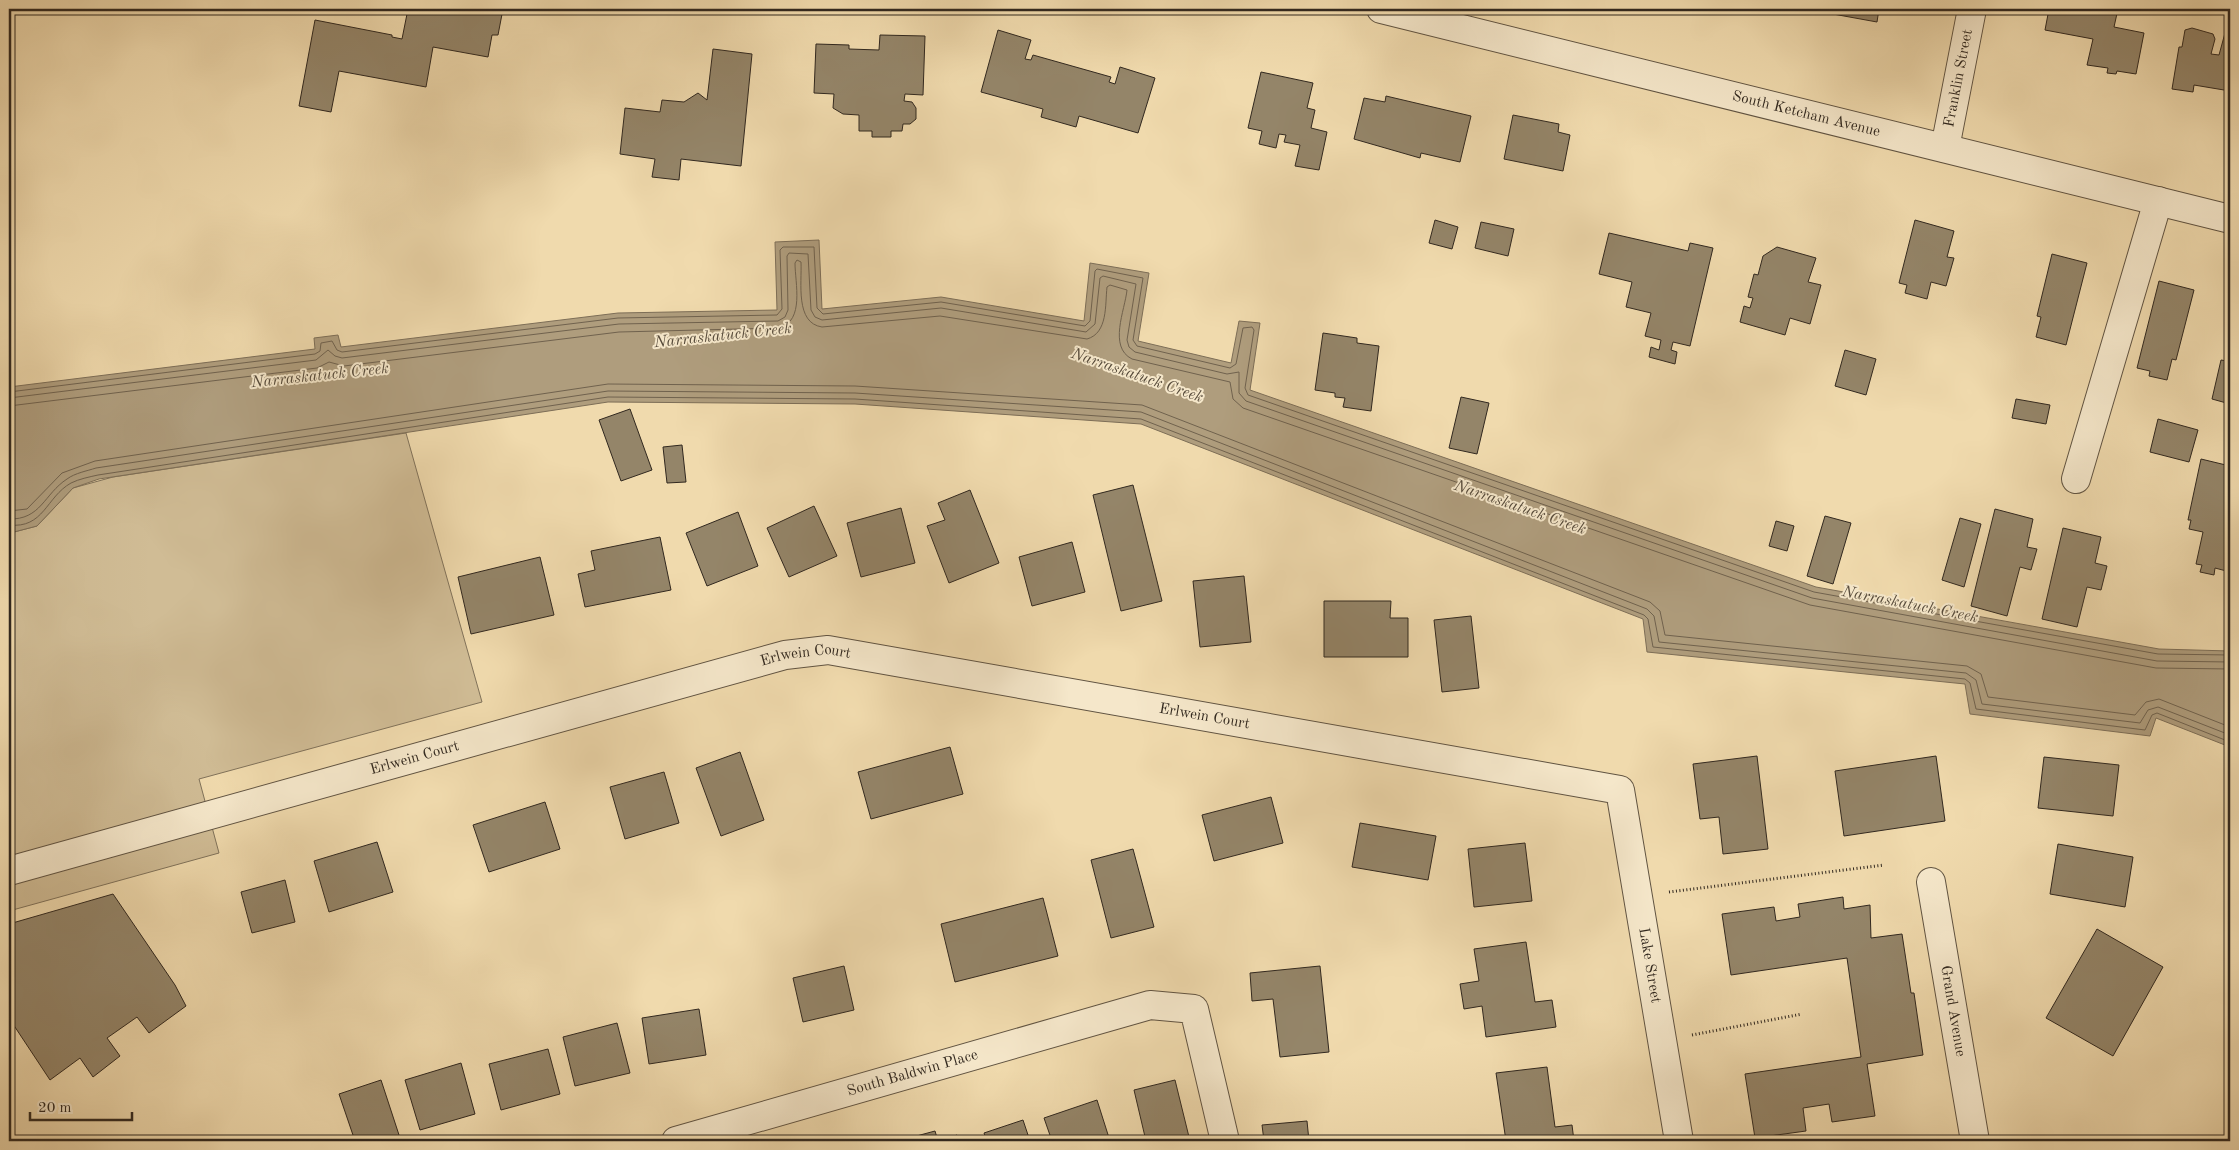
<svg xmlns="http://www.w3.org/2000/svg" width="2239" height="1150" font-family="'Old Standard TT',serif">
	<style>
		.green { fill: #d0bc95; stroke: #80725a }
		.water { fill: #af9d7d; stroke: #7d6e57 }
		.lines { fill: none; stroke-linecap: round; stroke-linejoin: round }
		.shore { stroke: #70624e; stroke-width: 1 }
		.building { fill: #948569; stroke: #31281f }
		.minor-casing { stroke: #615442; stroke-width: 30 }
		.path { stroke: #31281f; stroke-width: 3; stroke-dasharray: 1 2.5; stroke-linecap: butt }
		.minor { stroke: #f5e7ca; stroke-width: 28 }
		.labels { text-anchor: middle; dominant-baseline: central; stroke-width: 4; stroke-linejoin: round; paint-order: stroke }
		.street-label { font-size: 15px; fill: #31281f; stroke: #f5e7ca }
		.water-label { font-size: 16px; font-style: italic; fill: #574b3b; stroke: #f5e7ca }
	</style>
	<rect width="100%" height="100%" fill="#f0daad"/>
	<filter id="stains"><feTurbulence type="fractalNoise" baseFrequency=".004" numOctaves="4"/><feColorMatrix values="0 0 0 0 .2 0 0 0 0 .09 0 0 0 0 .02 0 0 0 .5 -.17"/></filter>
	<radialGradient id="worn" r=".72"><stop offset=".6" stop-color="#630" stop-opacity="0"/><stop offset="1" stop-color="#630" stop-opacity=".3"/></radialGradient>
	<path class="green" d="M406,433l76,269 -283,77 20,74 -210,58v-382l5,3 23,-6 36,-38 40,-11z"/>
	<path class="water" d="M819,240l3,69 119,-12 143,24 6,-58 59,10 -11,68 93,22 8,-42 21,2 -10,67 566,197 343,62 71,2v96l-74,-29 -6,18 -180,-22 -5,-30 -318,-32 -4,-33 -502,-195 -286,-20 -247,-2 -509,77 -26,9 -36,38 -23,6 -5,-3v-142l306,-38 -1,-11 24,-3 3,12 277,-34 159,-3 -2,-68z"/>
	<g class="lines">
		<g class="shore">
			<path d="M9,392l306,-38 5,-3 1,-8 11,-2 5,9 5,2 276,-34 159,-3 5,-6 -2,-59 3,-3h31l3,61 6,6 118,-12 144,24 5,-5 5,-50 2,-2 46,9 -10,62 4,6 93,22 6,-4 7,-36 9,-1 2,3 -9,58 3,7 566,197 344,62 72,1"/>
			<path d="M9,398l307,-38 12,-10 7,6 7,2 277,-34 159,-3 7,-4 3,-7 -1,-54 2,-3 19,1 3,56 4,7 7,3 119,-12 145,24 9,-8 5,-46 3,-2 33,8 -9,56 2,7 6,5 92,22 12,-2v21l7,8 566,197 345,63 73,1"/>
			<path d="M9,406l308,-38 12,-6 15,4 275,-34 160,-4c26,-7 16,-45 16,-65l2,-3 4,2c1,21 -6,61 21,65l118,-11 147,23c21,-6 18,-34 20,-52l3,-2 17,5c-2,20 -19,57 5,69l98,23 3,17 10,9 567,197 346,63 74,1"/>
			<path d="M9,511l18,-2 35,-36 33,-12 513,-77 247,2 287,19 508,197 10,9 5,24 302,31 14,8 7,23 147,18 11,-13 13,-3 71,28"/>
			<path d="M9,519c32,1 35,-25 58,-40 8,-6 20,-8 29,-11l512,-77 247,2 286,19 506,197 7,7 5,26 307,31 10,7 6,24 158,19 8,-13 10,-3 72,28"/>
			<path d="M9,525c35,4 37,-28 62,-42 8,-4 18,-6 27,-8l510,-78 247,2 286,20 503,196 4,4 5,28 312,32 5,4 6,26 169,21 7,-15 5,-2 73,29"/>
		</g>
	</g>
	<g class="building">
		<path d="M408,9h95l-5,26h-6l-4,22 -55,-10 -7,40 -87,-16 -8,41 -32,-6 16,-86 77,15v2l10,2z"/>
		<path d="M1834,9h45l-2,13 -44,-8z"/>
		<path d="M2049,9h69l-4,18 30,6 -8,41 -19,-3 -1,3 -9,-1 1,-5 -21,-3 6,-26 -48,-9z"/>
		<path d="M2228,22h2v69l-36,-6 -1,7 -21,-3 7,-42h3l3,-17 7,-2 21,6 2,5 -4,15 8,1z"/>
		<path d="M998,30l33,10 -6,19 6,1 2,-5 78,22 -2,5 6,2 5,-17 35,11 -17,55 -59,-17 -3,11 -35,-10 2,-8 -62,-17z"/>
		<path d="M880,35l45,1 -2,59 -18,-1 -1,7 8,1 4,6v11l-6,5h-7l-1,7h-11v6h-19v-6h-13v-16l-16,-1 -10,-6 1,-14 -20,-1 2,-49 33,1v4l30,1z"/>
		<path d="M713,49l39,5 -11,112 -60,-7 -2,21 -27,-3 3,-18 -35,-5 5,-46 35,4 2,-12 22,2 14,-9 9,7z"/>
		<path d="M1261,72l52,11 -6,25 8,2 -4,18 16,4 -8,38 -24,-4 5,-21 -16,-3 2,-7 -7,-1 -3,14 -17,-4 3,-13 -14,-3z"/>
		<path d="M1386,96l85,20 -11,46 -39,-9 -1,5 -66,-19 10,-41 21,4z"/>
		<path d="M1513,115l46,9 -1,8 12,3 -7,36 -59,-12z"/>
		<path d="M1435,220l23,7 -6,22 -23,-6z"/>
		<path d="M1915,220l39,11 -7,26 7,1 -8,28 -15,-4 -4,17 -22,-6 2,-8 -8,-2z"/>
		<path d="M1481,222l33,7 -6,27 -33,-8z"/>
		<path d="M1609,233l79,18 2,-8 23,5 -23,98 -17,-4 -2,8 6,2 -2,12 -26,-7 2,-10 8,3 2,-10 -16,-4 6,-23 -25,-6 6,-25 -33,-8z"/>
		<path d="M1777,247l39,11 -8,24 13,3 -11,39 -20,-6 -5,17 -45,-13 4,-16 6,2 3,-10 -5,-1 6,-23 4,1 5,-19z"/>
		<path d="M2052,254l35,9 -21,82 -30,-8 5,-20 -4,-1z"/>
		<path d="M2159,281l35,9 -18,70 -4,-1 -5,21 -18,-4 1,-5 -13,-3z"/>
		<path d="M1323,333l34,5v5l22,3 -8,65 -28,-4 2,-9 -10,-1v-4l-20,-3z"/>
		<path d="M1845,350l31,9 -10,36 -31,-9z"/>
		<path d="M2229,352h1v52l-18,-5 9,-39 6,1z"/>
		<path d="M1461,397l28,6 -12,51 -28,-6z"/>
		<path d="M2016,399l34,6 -4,19 -34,-6z"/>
		<path d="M630,409l22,61 -31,11 -22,-61z"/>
		<path d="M2158,419l40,11 -9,32 -39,-10z"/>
		<path d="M682,445l4,37 -19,1 -4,-36z"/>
		<path d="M2201,459l29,7v106l-15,-4 -1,7 -14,-3 2,-7 -6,-1 7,-32 -14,-3 2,-9h-3z"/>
		<path d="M1133,485l29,116 -41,10 -28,-116z"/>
		<path d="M970,490l29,73 -50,20 -22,-57 18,-6 -7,-17z"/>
		<path d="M814,506l23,50 -48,21 -22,-49z"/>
		<path d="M901,508l14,55 -54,14 -14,-54z"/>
		<path d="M1995,509l38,10 -6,28 10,2 -6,21 -11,-3 -13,49 -36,-10z"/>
		<path d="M738,512l20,54 -51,20 -21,-53z"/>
		<path d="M1825,516l26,7 -18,61 -26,-8z"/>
		<path d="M1960,518l21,6 -17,63 -22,-7z"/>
		<path d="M1776,521l18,5 -7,25 -18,-5z"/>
		<path d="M2063,528l38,9 -6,26 12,3 -6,24 -14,-3 -10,40 -35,-8z"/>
		<path d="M660,537l11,53 -86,17 -7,-33 17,-4 -4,-19z"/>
		<path d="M1072,542l13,50 -53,14 -13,-49z"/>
		<path d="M540,557l14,58 -83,19 -13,-57z"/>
		<path d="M1244,576l7,66 -51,5 -7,-66z"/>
		<path d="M1324,601h67l-1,17h18v39h-84z"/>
		<path d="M1471,616l8,72 -37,4 -8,-72z"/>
		<path d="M950,747l13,47 -92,25 -13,-47z"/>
		<path d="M740,752l24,68 -43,16 -25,-68z"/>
		<path d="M1757,756l11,93 -45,5 -4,-37 -19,2 -7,-55z"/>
		<path d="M1936,756l9,65 -101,15 -9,-65z"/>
		<path d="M2044,757l75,8 -6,51 -75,-8z"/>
		<path d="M664,772l15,51 -54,16 -15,-52z"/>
		<path d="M1271,797l12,46 -69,18 -12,-46z"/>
		<path d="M545,802l15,47 -71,23 -16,-47z"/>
		<path d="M1360,823l76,13 -8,44 -76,-13z"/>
		<path d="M377,842l16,50 -64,20 -15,-51z"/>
		<path d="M1525,843l7,58 -58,6 -6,-58z"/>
		<path d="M2058,844l75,13 -8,50 -75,-13z"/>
		<path d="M1133,849l21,78 -43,11 -20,-78z"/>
		<path d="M285,880l10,42 -43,11 -11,-41z"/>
		<path d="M113,894l62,91 11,21 -37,27 -12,-16 -30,21 13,18 -27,21 -13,-19 -30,22 -41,-62v-94z"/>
		<path d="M1843,897l1,12 26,-4 1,33 31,-4 9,59h3l9,62 -56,9 8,52 -43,6 -3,-18 -26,4 3,23 -51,7 -10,-64 116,-17 -14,-99 -116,17 -9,-61 52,-7 2,14 24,-4 -2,-13z"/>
		<path d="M1043,898l15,58 -103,26 -14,-58z"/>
		<path d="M2097,929l66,38 -50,89 -67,-38z"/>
		<path d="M1526,942l9,60 17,-2 4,27 -70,10 -4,-31 -18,3 -4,-25 19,-3 -5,-32z"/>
		<path d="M844,966l10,44 -51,12 -10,-44z"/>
		<path d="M1320,966l9,86 -49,5 -7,-58 -21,2 -2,-28z"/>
		<path d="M699,1009l7,46 -57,9 -7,-46z"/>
		<path d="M617,1023l13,50 -55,13 -12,-49z"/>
		<path d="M548,1049l12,45 -59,16 -12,-46z"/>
		<path d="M461,1063l14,51 -55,16 -15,-50z"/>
		<path d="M1547,1067l8,60 17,-2 2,16h-68l-10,-68z"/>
		<path d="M381,1080l19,58 -10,3h-35l-16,-47z"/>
		<path d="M1175,1080l15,61h-44l-12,-51z"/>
		<path d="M1097,1100l13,41h-58l-8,-23z"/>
		<path d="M1023,1120l7,21h-43l-3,-8z"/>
		<path d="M1307,1121l2,20h-45l-2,-16z"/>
		<path d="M935,1131l3,10 19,-6 2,6h-61z"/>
	</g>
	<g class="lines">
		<defs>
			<g id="minor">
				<path id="s1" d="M1381,9l849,210"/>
				<path id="s2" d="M1945,148l27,-139"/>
				<path d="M2076,479l82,-278"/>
				<path id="s3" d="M9,871l776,-216 43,-5 792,140 59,351"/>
				<path id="s4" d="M1931,882l44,259"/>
				<path id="s5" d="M676,1141l474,-136 44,4 31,132"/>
			</g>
		</defs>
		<use href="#minor" class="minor-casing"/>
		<g class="path">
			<path d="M1669,892l215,-27"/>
			<path d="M1692,1035l110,-21"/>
		</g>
		<use href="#minor" class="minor"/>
	</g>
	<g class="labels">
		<g class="street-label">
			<text stroke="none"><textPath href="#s2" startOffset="71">Franklin Street</textPath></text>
			<text stroke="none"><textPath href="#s1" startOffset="438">South Ketcham Avenue</textPath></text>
			<text stroke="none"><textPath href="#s3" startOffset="826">Erlwein Court</textPath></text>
			<text stroke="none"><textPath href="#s3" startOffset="1231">Erlwein Court</textPath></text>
			<text stroke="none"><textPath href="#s3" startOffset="421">Erlwein Court</textPath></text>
			<text stroke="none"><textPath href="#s3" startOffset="1831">Lake Street</textPath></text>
			<text stroke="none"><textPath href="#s4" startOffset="131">Grand Avenue</textPath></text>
			<text stroke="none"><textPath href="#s5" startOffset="246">South Baldwin Place</textPath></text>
		</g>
		<g class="water-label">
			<text transform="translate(723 336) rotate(-6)">Narraskatuck Creek</text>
			<text transform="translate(320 376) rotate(-6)">Narraskatuck Creek</text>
			<text transform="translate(1137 376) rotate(19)">Narraskatuck Creek</text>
			<text transform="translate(1520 508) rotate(19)">Narraskatuck Creek</text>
			<text transform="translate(1910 605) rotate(11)">Narraskatuck Creek</text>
		</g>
	</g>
	<rect width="2239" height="1150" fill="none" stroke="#f0daad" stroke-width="30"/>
	<rect x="10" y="10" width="2219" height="1130" fill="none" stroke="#31281f" stroke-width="2.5"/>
	<rect x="15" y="15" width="2209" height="1120" fill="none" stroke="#31281f"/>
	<path d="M30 1112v8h102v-8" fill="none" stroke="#31281f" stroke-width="2.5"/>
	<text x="38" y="1112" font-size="15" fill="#31281f" stroke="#f5e7ca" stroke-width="4" paint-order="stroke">20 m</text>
	<rect width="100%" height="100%" filter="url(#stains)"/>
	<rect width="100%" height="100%" fill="url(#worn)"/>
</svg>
